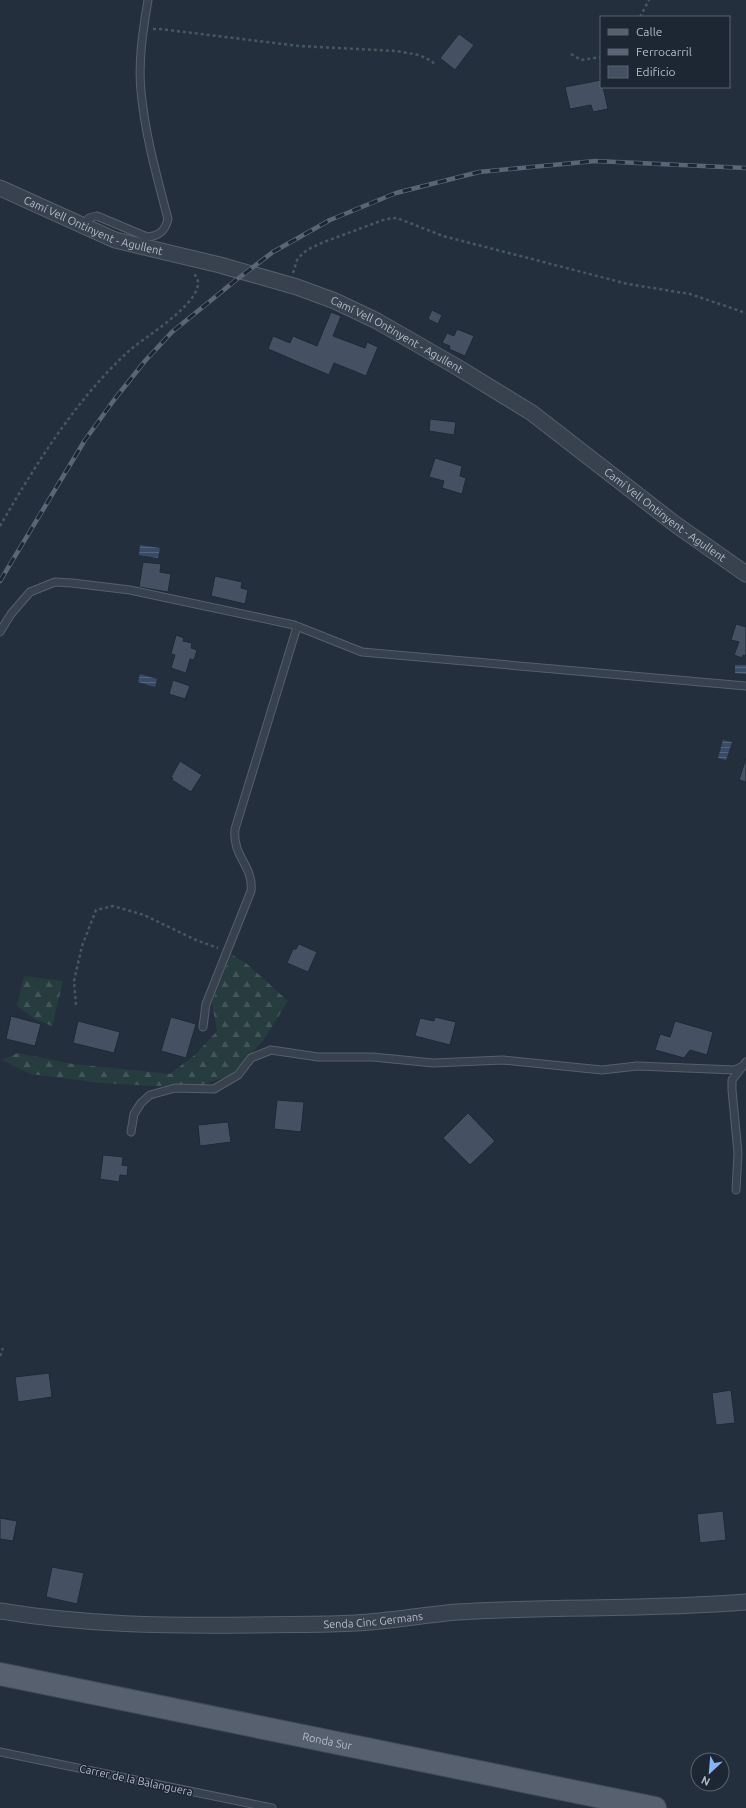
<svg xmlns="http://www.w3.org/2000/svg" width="746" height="1808" font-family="Ubuntu,sans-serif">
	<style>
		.forest { fill: url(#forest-firs) }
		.water { fill: url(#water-rules) }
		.building { fill: #455162; stroke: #1f2835 }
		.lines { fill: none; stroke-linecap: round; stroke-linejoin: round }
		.service-casing { stroke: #565f6c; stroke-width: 9 }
		.minor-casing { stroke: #565f6c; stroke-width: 17 }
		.primary-casing { stroke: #414a57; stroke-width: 24 }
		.path { stroke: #44595c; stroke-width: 2.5; stroke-dasharray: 3 3; stroke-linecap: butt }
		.service { stroke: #38414e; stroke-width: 7 }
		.minor { stroke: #38414e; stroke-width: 15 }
		.primary { stroke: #56606e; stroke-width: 22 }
		.rail-casing { stroke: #5a6575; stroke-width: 4.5 }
		.rail { stroke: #1d2633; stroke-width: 3; stroke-dasharray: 9; stroke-linecap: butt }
		.labels { text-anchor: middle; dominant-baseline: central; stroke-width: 3; stroke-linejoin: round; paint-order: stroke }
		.street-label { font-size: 11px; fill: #b4bcc9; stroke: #1d2633 }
	</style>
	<defs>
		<pattern id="forest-firs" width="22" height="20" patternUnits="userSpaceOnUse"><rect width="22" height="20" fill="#263c3f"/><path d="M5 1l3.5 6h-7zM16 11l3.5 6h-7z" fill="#435659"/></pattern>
		<pattern id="water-rules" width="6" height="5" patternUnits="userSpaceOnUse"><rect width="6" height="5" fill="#394c67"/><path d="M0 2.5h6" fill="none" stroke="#53647b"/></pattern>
	</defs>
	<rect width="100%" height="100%" fill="#242f3e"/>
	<g class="forest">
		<path d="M231,954l16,10 41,37 -25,40 -32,34 -30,10 -47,1 -53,-3 -71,-9 -28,-14 16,-7 55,11 97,10 26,-20 21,-23 -5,-28z"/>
		<path d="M24,976l39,5 -11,45 -17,-7 -18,-13z"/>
	</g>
	<g class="water">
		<path d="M140,545l20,3 -2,10 -19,-3z"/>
		<path d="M735,665h11v9l-11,-1z"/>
		<path d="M140,674l17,5 -2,8 -17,-5z"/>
		<path d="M723,740l9,2 -6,18 -8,-2z"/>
	</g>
	<g class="building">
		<path d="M459,34l15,11 -19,25 -15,-12z"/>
		<path d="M601,80v7h2l5,22 -15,3 -2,-7 -21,4 -5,-22z"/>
		<path d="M432,310l10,5 -4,9 -10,-5z"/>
		<path d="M331,312l10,4 -8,20 32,12 2,-6 11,5 -12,29 -32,-13 -5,12 -61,-26 5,-13 17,7 3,-7 24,10z"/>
		<path d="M457,329l17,7 -9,20 -16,-7 1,-3 -8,-3 5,-10 7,3z"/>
		<path d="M430,419l26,3 -2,13 -25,-4z"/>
		<path d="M435,458l27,8 -2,10 6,2 -4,16 -20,-6 2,-7 -15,-4z"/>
		<path d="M143,562l18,2 -1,8 11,2 -3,18 -29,-5z"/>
		<path d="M215,576l27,6 -1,6 7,2 -3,14 -34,-8z"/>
		<path d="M736,624l10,3v29l-3,-1 -1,3 -8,-3 5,-13 -8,-2z"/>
		<path d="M176,635l8,3 -1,3 9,2 -1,5 6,2 -3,10 -4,-1 -4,14 -15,-5 4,-13 -4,-1z"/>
		<path d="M173,680l17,6 -5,13 -16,-5z"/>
		<path d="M746,758v24l-7,-2z"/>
		<path d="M180,761l22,14 -11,17 -19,-12 1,-2 -2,-1z"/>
		<path d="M299,944l18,8 -9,20 -21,-9 6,-14h3z"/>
		<path d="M11,1016l30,8 -6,22 -29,-7z"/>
		<path d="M171,1017l25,7 -10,34 -25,-7z"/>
		<path d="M435,1017l21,5 -6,23 -35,-9 5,-18 14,3z"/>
		<path d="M78,1021l42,11 -6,21 -41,-10z"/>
		<path d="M675,1021l38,11 -6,23 -17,-5 -6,8 -29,-8 5,-16 10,3z"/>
		<path d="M277,1100l27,2 -3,30 -27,-3z"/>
		<path d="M468,1113l27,28 -25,24 -27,-27z"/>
		<path d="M228,1122l3,20 -31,4 -2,-21z"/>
		<path d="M103,1155l20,2 -1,8 6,1 -1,10 -7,-1 -1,7 -19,-3z"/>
		<path d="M49,1373l3,24 -34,5 -3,-25z"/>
		<path d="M731,1390l4,33 -19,2 -4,-32z"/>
		<path d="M723,1511l3,29 -26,3 -3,-29z"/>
		<path d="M0,1518l17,3 -4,20 -13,-2z"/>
		<path d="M52,1567l32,6 -7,31 -31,-7z"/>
	</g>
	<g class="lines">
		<defs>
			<g id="service">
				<path d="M84,225l5,-7 8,-2 50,21c12,-1 18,-6 21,-18 -11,-42 -23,-84 -27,-128 -3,-30 2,-61 7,-91"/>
				<path d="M0,632l11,-18 19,-22 25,-10 17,1 58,7 164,35 68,27 384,34"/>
				<path d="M203,1027l3,-23 45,-113c3,-25 -19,-34 -16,-62l62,-202"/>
				<path d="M131,1132l3,-18 7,-11 9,-8 25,-7 39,1 24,-14 13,-17 20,-8 47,7h55l60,6 70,-3 99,10 35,-4 98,4 8,-4 3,-4"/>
				<path d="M736,1190l2,-37 -6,-63v-10l10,-13"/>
				<path d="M0,1752l272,56"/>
			</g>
			<g id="minor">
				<path id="s1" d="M0,188l115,52 105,25 77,22 38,14 42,20 80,46 75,46 143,111 71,50"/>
				<path id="s2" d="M0,1611c83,14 167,15 251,14 35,-1 70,0 105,-2 34,-2 67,-8 101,-11 96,-6 193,-2 289,-10"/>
			</g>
			<g id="primary">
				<path id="s3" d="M0,1674l655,134"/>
			</g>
		</defs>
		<use href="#service" class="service-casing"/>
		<use href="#minor" class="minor-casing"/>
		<use href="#primary" class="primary-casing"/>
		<g class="path">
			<path d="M640,17l9,-17"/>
			<path d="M153,29h7l139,17 97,5 23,4 13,6 3,5"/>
			<path d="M571,54l10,6 20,-3"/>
			<path d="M293,273l4,-13 6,-7 6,-4 15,-7 62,-23 11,-1 46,18 185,48 62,10 56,19"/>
			<path d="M0,526c36,-62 76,-127 130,-176 13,-12 88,-56 63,-77"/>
			<path d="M76,1005l-2,-24 8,-35 14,-36 17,-4 31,9 52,25 22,8"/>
			<path d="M0,1356l3,-8"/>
		</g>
		<use href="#service" class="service"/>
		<use href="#minor" class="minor"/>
		<use href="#primary" class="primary"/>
		<defs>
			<path id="rail" d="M0,581l85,-141 29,-40 31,-39 27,-29 64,-52 37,-28 57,-32 66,-27 83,-21 116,-11 151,7"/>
		</defs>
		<use href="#rail" class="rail-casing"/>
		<use href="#rail" class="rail"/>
	</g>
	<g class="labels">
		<g class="street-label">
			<text stroke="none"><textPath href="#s1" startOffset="101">Camí Vell Ontinyent - Agullent</textPath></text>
			<text stroke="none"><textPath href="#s1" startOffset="425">Camí Vell Ontinyent - Agullent</textPath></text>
			<text stroke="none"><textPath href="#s1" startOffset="749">Camí Vell Ontinyent - Agullent</textPath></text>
			<text stroke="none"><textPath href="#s2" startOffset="374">Senda Cinc Germans</textPath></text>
			<text stroke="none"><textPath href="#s3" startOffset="334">Ronda Sur</textPath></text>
			<text transform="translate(136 1780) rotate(12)">Carrer de la Balanguera</text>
		</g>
	</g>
	<rect x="600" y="16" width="130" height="72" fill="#1d2633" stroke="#59626f"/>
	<rect x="608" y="29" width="20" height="6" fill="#56606e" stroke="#59626f"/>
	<text x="636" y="36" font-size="12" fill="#b4bcc9">Calle</text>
	<rect x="608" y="49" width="20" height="6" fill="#5a6575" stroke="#59626f"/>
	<text x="636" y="56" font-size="12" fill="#b4bcc9">Ferrocarril</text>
	<rect x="608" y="66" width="20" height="12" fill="#455162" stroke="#59626f"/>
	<text x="636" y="76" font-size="12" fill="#b4bcc9">Edificio</text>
	<g transform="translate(710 1772) rotate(206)"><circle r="19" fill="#1d2633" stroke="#59626f"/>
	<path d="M0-3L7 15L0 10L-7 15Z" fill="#8ab4f8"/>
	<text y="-6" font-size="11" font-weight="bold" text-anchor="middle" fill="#b4bcc9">N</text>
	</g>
</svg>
